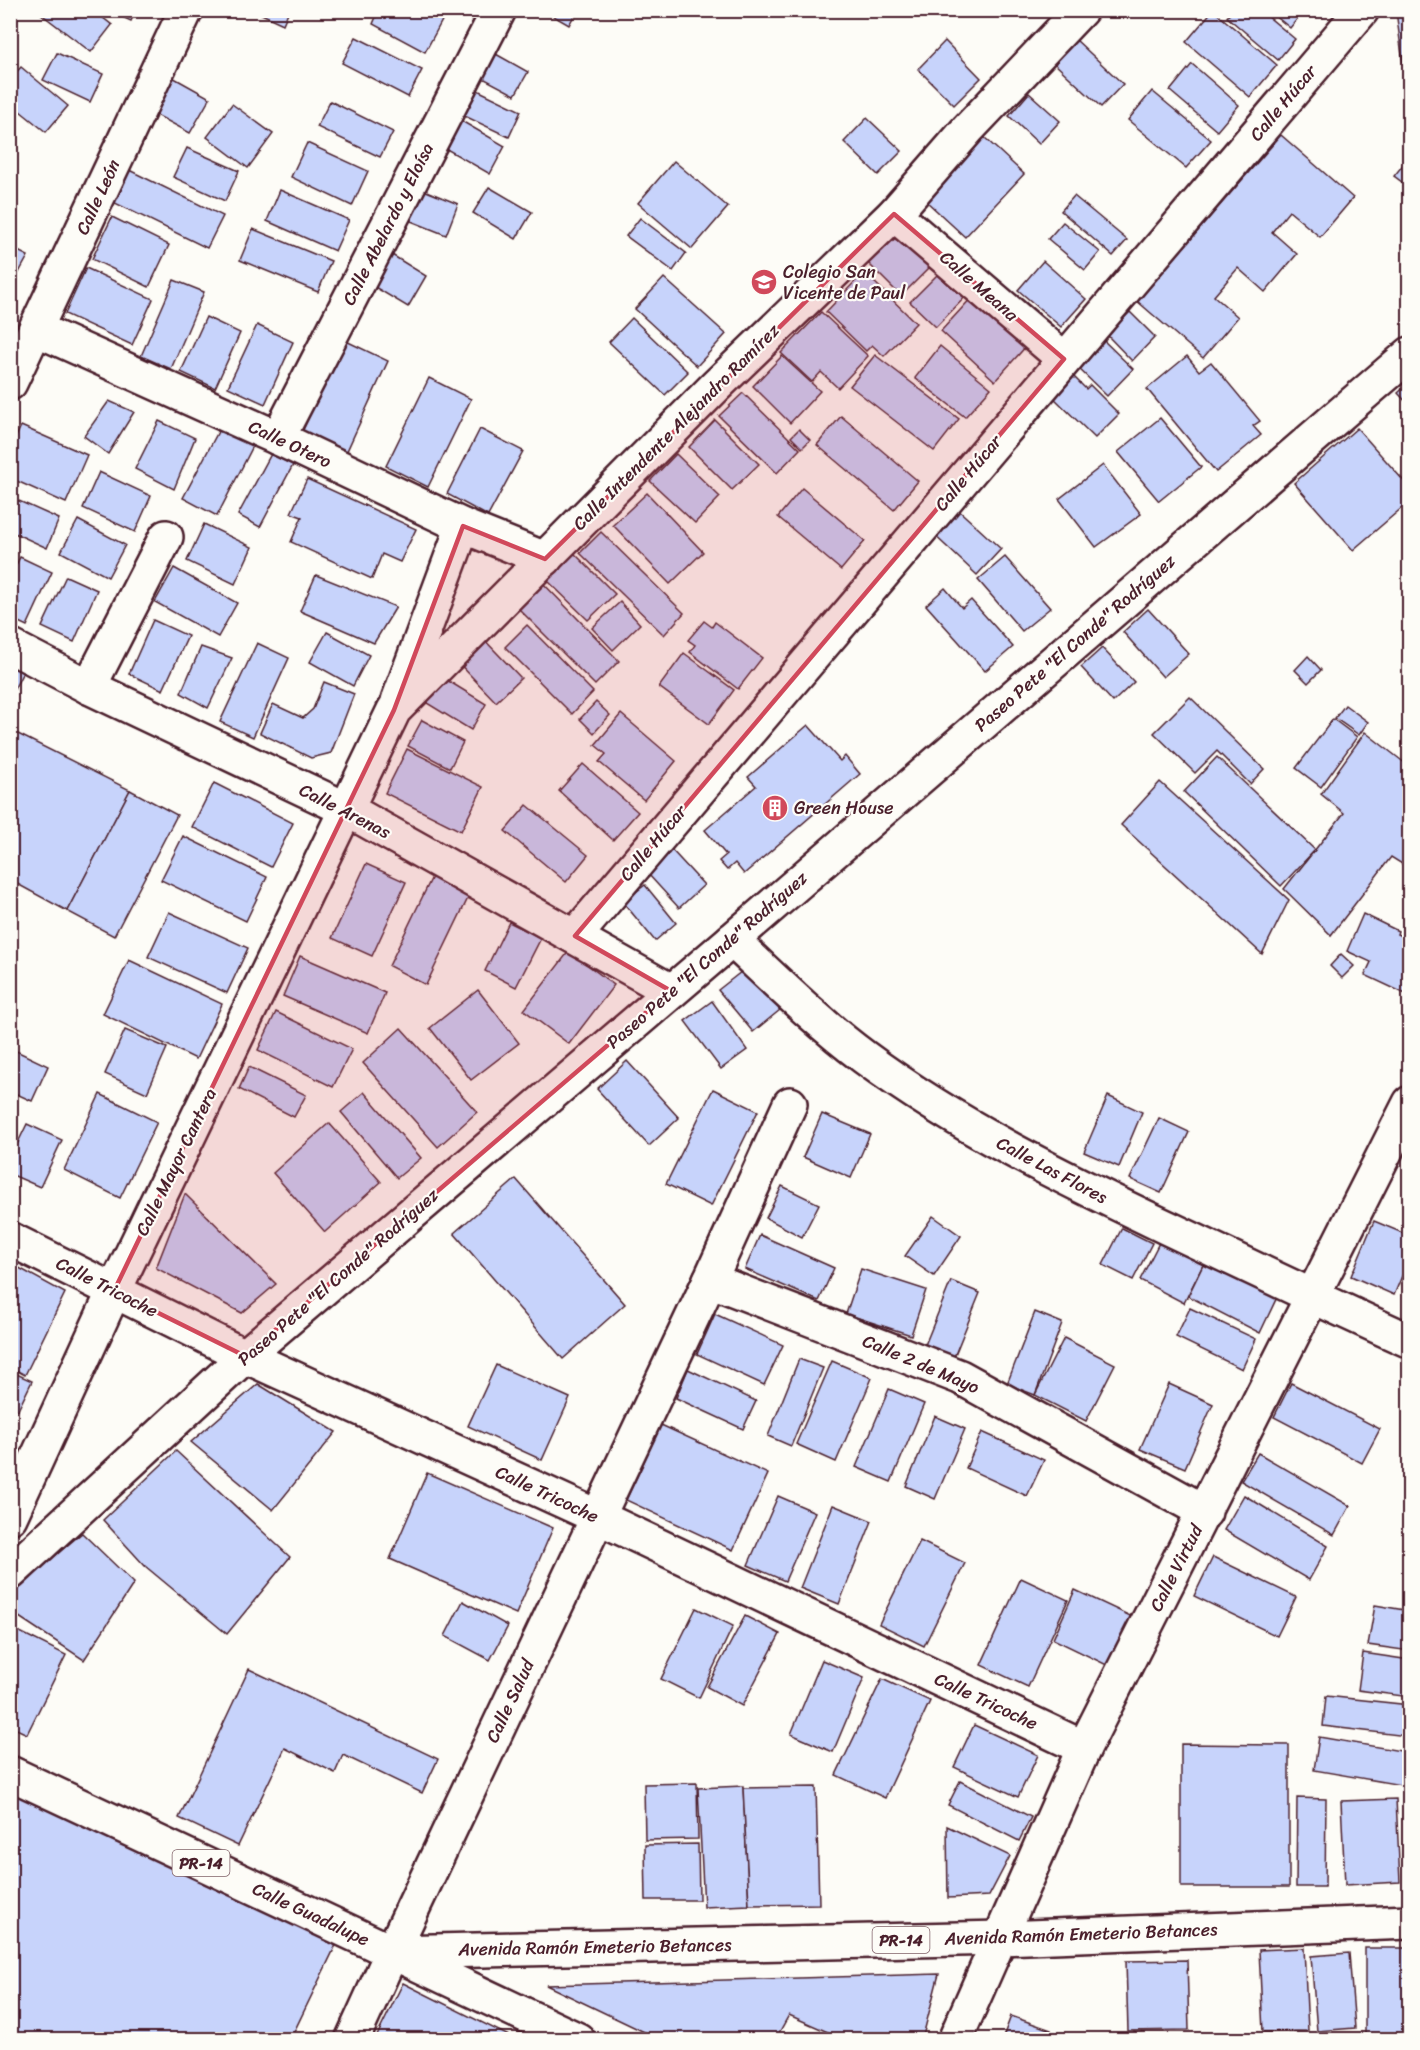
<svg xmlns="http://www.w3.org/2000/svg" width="1420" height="2050" font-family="Sriracha,sans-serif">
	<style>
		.building { fill: #c7d3fb; stroke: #4a1f2b; stroke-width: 1.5 }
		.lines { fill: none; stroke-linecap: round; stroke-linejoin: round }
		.minor-casing { stroke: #4a1f2b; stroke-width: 38 }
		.major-casing { stroke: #4a1f2b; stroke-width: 38 }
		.minor { stroke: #fdfcf7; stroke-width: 33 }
		.major { stroke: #fdfcf7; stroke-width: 33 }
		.marked { fill: #d1495b; fill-opacity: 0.2; stroke: #d1495b; stroke-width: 4.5; stroke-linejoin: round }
		.labels { text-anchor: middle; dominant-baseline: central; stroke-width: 4.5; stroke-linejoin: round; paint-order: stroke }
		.shield { fill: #fdfcf7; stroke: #806168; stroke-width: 1.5 }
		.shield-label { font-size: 16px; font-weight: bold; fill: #4a1f2b }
		.street-label { font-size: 18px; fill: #4a1f2b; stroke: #fdfcf7 }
		.poi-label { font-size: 18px; fill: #4a1f2b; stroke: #fdfcf7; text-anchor: start }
	</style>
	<rect width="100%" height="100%" fill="#fdfcf7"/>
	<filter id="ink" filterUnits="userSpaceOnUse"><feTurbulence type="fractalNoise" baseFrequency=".0167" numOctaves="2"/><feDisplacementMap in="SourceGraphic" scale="12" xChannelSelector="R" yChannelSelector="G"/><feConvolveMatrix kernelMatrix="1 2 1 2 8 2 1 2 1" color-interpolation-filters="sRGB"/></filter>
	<g filter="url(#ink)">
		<g class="building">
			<path d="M36,10h57l19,15 -21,27z"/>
			<path d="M107,10h29l-5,11z"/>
			<path d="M253,10h36l-6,14z"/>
			<path d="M379,10h58l8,5 -20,37 -52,-28z"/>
			<path d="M543,10h34l-8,15z"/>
			<path d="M1213,10l64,55 -27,32 -64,-55z"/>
			<path d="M1233,10h27l35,29 -17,21 -51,-43z"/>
			<path d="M1268,10h32l2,3 -12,15z"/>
			<path d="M1410,10v60l-7,-7 -7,-52z"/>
			<path d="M356,37l66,33 -14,27 -66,-34z"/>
			<path d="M1075,39l48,45 -22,23 -47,-44z"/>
			<path d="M945,41l36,37 -27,27 -36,-36z"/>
			<path d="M57,53l46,21 -13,28 -47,-22z"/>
			<path d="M494,53l34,19 -13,23 -34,-18z"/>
			<path d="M1192,64l47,41 -22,26 -47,-40z"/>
			<path d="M21,67l47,39 -22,26 -36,-29v-24z"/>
			<path d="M167,74l43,24 -20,35 -43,-23z"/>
			<path d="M467,85l54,26 -12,26 -55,-26z"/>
			<path d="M1152,91l59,49 -25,28 -58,-48z"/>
			<path d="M1029,93l31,28 -21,23 -30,-28z"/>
			<path d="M330,101l63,31 -13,25 -63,-30z"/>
			<path d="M232,104l41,30 -25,34 -41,-31z"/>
			<path d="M451,115l54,31 -15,28 -54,-31z"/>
			<path d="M867,118l35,33 -24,24 -34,-33z"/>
			<path d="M1281,135l72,63 -33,39 -31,-26 -17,21 25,22 -32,38 -27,-24 -24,28 24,21 -35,41 -66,-57z"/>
			<path d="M984,137l40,37 -59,63 -40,-37z"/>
			<path d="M307,143l61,28 -16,35 -61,-29z"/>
			<path d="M187,148l52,23 -14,30 -52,-24z"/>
			<path d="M1410,156v32l-16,-12z"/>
			<path d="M674,161l54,46 -36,42 -54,-46z"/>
			<path d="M129,170l94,46 -16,32 -94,-46z"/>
			<path d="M414,186l44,18 -12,31 -45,-18z"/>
			<path d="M489,187l43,25 -16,27 -43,-26z"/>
			<path d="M280,190l69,30 -14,31 -68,-30z"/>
			<path d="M1074,196l53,44 -14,16 -52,-45z"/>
			<path d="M112,217l57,28 -20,42 -57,-28z"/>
			<path d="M640,218l46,35 -13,18 -47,-35z"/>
			<path d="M1063,222l37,30 -15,18 -37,-31z"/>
			<path d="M898,224l38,37 -35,35 -37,-37z"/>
			<path d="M253,229l78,32 -13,31 -78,-32z"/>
			<path d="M10,247l18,9 -18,33z"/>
			<path d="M392,255l34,21 -18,31 -35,-21z"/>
			<path d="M1043,261l43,38 -25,28 -43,-37z"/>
			<path d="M86,268l67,31 -21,46 -67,-31z"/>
			<path d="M944,268l25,25 -33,34 -26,-25z"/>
			<path d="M864,272l52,51 -32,33 -12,-11 -6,6 -40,-39z"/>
			<path d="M664,278l62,56 -29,32 -62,-57z"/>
			<path d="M174,280l30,12 -33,77 -30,-13z"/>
			<path d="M974,295l54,49 -33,37 -54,-50z"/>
			<path d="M821,312l47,44 -30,32 -17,-16 -9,10 -31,-29z"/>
			<path d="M1130,312l25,25 -23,24 -25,-26z"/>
			<path d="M206,317l34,16 -25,55 -34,-16z"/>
			<path d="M632,318l56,54 -23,23 -56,-53z"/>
			<path d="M257,325l36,17 -28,62 -37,-17z"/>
			<path d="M1101,338l32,31 -26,27 -32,-31z"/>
			<path d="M344,340l44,21 -42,92 -44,-21z"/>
			<path d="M940,346l51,42 -26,29 -50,-39z"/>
			<path d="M875,355l84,64 -25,32 -84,-65z"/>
			<path d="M782,356l38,35 -30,32 -37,-37z"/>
			<path d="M1187,356l12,15 12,-9 49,59 -7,5 8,9 -45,37 -69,-83z"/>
			<path d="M1072,375l14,14 4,-4 29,29 -24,24 -43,-42z"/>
			<path d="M429,378l42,21 -43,88 -42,-21z"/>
			<path d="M1410,382v24l-12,-13z"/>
			<path d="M743,393l57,56 -23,24 -58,-57z"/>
			<path d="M109,401l25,11 -26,42 -24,-18z"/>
			<path d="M841,416l77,65 -24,29 -77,-65z"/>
			<path d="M1160,418l41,49 -42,34 -41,-49z"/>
			<path d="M715,420l44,44 -27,26 -43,-43z"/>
			<path d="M159,421l36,17 -21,51 -39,-20z"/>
			<path d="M21,426l66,29 -21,48 -56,-25v-28z"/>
			<path d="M220,428l33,18 -36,70 -34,-18z"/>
			<path d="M1357,428l53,60v13l-57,49 -59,-67z"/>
			<path d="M480,429l43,22 -35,65 -41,-22z"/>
			<path d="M799,429l11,11 -8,8 -11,-11z"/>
			<path d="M271,454l22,11 -33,62 -22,-12z"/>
			<path d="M676,454l44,43 -25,26 -45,-42z"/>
			<path d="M1103,465l38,49 -45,33 -37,-48z"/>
			<path d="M99,472l52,24 -16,36 -52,-24z"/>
			<path d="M307,479l109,50 -16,33 -18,-8 -10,25 -81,-37 11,-25 -11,-4z"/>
			<path d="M802,488l63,53 -24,29 -63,-53z"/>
			<path d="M647,493l56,59 -33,32 -57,-59z"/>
			<path d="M10,497l49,22 -12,29 -37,-17z"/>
			<path d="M954,506l47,43 -24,26 -47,-44z"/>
			<path d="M78,520l47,25 -17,32 -47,-25z"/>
			<path d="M204,524l48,23 -17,37 -48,-23z"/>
			<path d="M601,532l83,81 -20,22 -84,-82z"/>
			<path d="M574,553l41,41 -27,26 -41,-40z"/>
			<path d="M20,557l32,15 -25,54 -17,-8v-41z"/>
			<path d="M1005,557l45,51 -28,23 -44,-51z"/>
			<path d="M174,568l63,35 -19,34 -63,-35z"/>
			<path d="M316,575l80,32 -22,36 -74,-32z"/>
			<path d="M66,576l31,14 -23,52 -32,-15z"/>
			<path d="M536,576l83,85 -24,24 -84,-84z"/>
			<path d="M945,588l17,20 9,-8 42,47 -28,24 -59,-66z"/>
			<path d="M620,602l20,22 -27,26 -21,-22z"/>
			<path d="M1148,609l41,45 -26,23 -40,-45z"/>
			<path d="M153,620l35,16 -25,54 -34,-16z"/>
			<path d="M704,621l8,6 3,-5 47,36 -24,31 -48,-37 5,-7 -7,-5z"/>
			<path d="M527,625l66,67 -21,22 -67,-67z"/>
			<path d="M474,629l47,49 -25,24 -47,-49z"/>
			<path d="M327,632l42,23 -16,31 -43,-24z"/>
			<path d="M257,643l32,15 -36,79 -33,-15z"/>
			<path d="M201,647l31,11 -24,50 -27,-15z"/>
			<path d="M1102,648l32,34 -21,20 -32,-35z"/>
			<path d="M684,653l50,37 -25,34 -50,-37z"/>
			<path d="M1308,656l13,14 -13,13 -13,-13z"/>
			<path d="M10,666l13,6 -13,25z"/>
			<path d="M437,674l49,30 -15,26 -49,-30z"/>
			<path d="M324,682l30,12 -23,59 -20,5 -51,-25 13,-29 30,14 10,-9z"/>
			<path d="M1190,697l74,72 -14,15 -33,-33 -22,22 -41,-40z"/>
			<path d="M596,702l14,13 -16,18 -14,-14z"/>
			<path d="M1345,705l23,17 -9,13 -24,-17z"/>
			<path d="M621,714l55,47 -32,39 -45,-38 7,-8 -11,-9z"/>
			<path d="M1333,719l24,18 -36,50 -25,-19z"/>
			<path d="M422,720l41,22 -13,26 -42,-22z"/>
			<path d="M808,725l32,36 5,-5 15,18 -116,100 -9,-11 -8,7 -8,-9 7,-6 -21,-25 51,-44 -8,-9z"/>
			<path d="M10,730l120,60 -63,121 -57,-31z"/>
			<path d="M1365,732l45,35v102l-19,-12 -60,78 -47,-46 60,-76 -23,-19z"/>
			<path d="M407,749l76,38 -22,44 -76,-38z"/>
			<path d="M1217,757l98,93 -34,36 -97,-94z"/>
			<path d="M583,764l55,48 -25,28 -54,-49z"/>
			<path d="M1160,782l129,118 -27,54 -141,-129z"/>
			<path d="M214,783l79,40 -22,44 -79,-40z"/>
			<path d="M130,790l47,25 -63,121 -47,-25z"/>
			<path d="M527,805l61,50 -22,27 -61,-51z"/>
			<path d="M183,836l84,41 -21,44 -85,-41z"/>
			<path d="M668,846l36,39 -25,23 -31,-34z"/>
			<path d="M366,864l40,18 -34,74 -40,-18z"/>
			<path d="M432,877l37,19 -43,89 -37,-19z"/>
			<path d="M645,885l31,38 -21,18 -32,-39z"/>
			<path d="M169,912l79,36 -21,45 -79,-36z"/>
			<path d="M1363,914l35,17 -1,3 13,6v56l-45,-21 6,-13 -24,-11z"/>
			<path d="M509,922l32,16 -25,49 -31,-16z"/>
			<path d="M569,951l45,34 -45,59 -45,-34z"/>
			<path d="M1341,954l13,12 -12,12 -12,-12z"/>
			<path d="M300,956l85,37 -17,40 -85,-37z"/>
			<path d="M129,960l93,44 -26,55 -93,-45z"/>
			<path d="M746,968l34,42 -27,22 -35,-42z"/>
			<path d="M478,990l41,53 -48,37 -41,-52z"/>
			<path d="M712,1001l35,49 -26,19 -36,-48z"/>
			<path d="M276,1012l76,37 -19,38 -75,-37z"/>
			<path d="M401,1028l76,84 -39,35 -75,-84z"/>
			<path d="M125,1030l42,18 -20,45 -42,-19z"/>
			<path d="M10,1048l38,18 -16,35 -22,-10z"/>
			<path d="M627,1061l52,57 -30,28 -52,-57z"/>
			<path d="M249,1067l57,28 -12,22 -55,-28z"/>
			<path d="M713,1089l45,22 -47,95 -45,-22z"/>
			<path d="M364,1092l57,66 -24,20 -56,-66z"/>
			<path d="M100,1094l57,28 -37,76 -56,-28z"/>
			<path d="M1108,1096l34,16 -23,55 -35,-15z"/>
			<path d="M822,1114l48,20 -19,44 -48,-21z"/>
			<path d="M1159,1118l30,14 -28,61 -31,-14z"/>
			<path d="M329,1123l52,59 -56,50 -52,-59z"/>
			<path d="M27,1124l35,16 -22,47 -30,-13v-15z"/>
			<path d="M516,1179l109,125 -62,55 -109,-126z"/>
			<path d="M782,1186l37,18 -17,33 -36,-19z"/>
			<path d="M185,1194l91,90 -34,29 -86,-45z"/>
			<path d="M933,1216l28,20 -27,40 -29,-20z"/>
			<path d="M1374,1221l36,15v21l-16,38 -43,-19z"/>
			<path d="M1122,1228l30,15 -19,37 -30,-15z"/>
			<path d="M760,1235l74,33 -15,33 -74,-32z"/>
			<path d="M1162,1237l44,22 -22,44 -44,-23z"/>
			<path d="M1206,1259l72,36 -18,38 -72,-37z"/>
			<path d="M10,1263l55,30 -40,82 -15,-8z"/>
			<path d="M861,1269l65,21 -15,45 -65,-21z"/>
			<path d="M951,1281l29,12 -26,64 -29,-12z"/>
			<path d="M1190,1308l66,31 -14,30 -66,-32z"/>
			<path d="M1035,1312l27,11 -27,72 -28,-11z"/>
			<path d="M715,1314l68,31 -19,40 -67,-31z"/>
			<path d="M1064,1338l51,26 -29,57 -51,-26z"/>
			<path d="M799,1359l24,9 -32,78 -23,-10z"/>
			<path d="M832,1361l40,17 -36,84 -40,-18z"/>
			<path d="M496,1365l74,33 -28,62 -74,-34z"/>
			<path d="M688,1369l68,32 -13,28 -67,-31z"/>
			<path d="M10,1371l22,10 -15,31 -7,-3z"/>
			<path d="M1291,1383l89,46 -18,34 -88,-46z"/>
			<path d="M258,1384l78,48 -63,78 -82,-68z"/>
			<path d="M1169,1384l44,20 -28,64 -45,-19z"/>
			<path d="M889,1389l35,15 -33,78 -35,-15z"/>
			<path d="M935,1416l30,13 -30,70 -29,-13z"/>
			<path d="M661,1425l107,49 -35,76 -107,-50z"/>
			<path d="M982,1432l62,28 -17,36 -61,-28z"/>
			<path d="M176,1451l114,106 -63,77 -82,-68 -42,-46z"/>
			<path d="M1258,1453l92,53 -16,29 -93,-54z"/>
			<path d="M427,1473l126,55 -37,86 -126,-55z"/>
			<path d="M1244,1495l84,51 -19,34 -85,-50z"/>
			<path d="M778,1496l37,16 -30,69 -37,-16z"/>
			<path d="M833,1505l39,16 -33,83 -39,-16z"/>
			<path d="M82,1533l52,50 -50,77 -74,-49v-17z"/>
			<path d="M920,1541l45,22 -41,83 -45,-22z"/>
			<path d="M1213,1557l83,40 -19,39 -83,-40z"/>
			<path d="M1021,1578l47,22 -40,87 -47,-22z"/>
			<path d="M1075,1590l64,30 -24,49 -62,-30z"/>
			<path d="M463,1601l45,25 -18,34 -45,-24z"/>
			<path d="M1375,1605l35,6v40l-42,-6z"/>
			<path d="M696,1608l37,18 -34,72 -38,-19z"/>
			<path d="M745,1616l35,18 -38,72 -35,-19z"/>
			<path d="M10,1627l56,28 -39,79 -17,-8z"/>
			<path d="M1363,1653l47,7v37l-52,-7z"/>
			<path d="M822,1660l42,18 -31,74 -42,-18z"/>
			<path d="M249,1669l189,90 -16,34 -79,-38 -8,18 -50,-25 -47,98 -59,-28z"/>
			<path d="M882,1679l48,22 -45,97 -49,-23z"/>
			<path d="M1326,1696l84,9 -3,31 -84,-10z"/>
			<path d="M974,1725l64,30 -20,42 -64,-30z"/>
			<path d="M1319,1737l88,15 -6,33 -87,-15z"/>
			<path d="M1181,1744l108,1v142h-108z"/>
			<path d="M960,1781l71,36 -12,24 -71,-36z"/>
			<path d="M697,1783l1,56 -53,1 -1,-56z"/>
			<path d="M10,1786l326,159 -46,95h-280z"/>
			<path d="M743,1786l6,119 -45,2 -6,-119z"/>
			<path d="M816,1787l3,117 -70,1 -6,-117z"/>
			<path d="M1297,1798l29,1 -1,88h-29z"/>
			<path d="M1396,1799l4,83 -55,3 -4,-84z"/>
			<path d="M947,1826l63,30 -21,40 -41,2z"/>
			<path d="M698,1844l1,56h-53l-1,-55z"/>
			<path d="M1304,1948l4,83 -45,1 -4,-82z"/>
			<rect x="1365" y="1948" width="45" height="92"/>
			<path d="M1349,1953l6,75 -38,3 -6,-75z"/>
			<path d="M1187,1960l2,70 -61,1 -2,-70z"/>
			<path d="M939,1974l-17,66h-76l-57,-25 -14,25h-114l-115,-55z"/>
			<path d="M403,1983l114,57h-142z"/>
			<path d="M1011,2016l40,14 -4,10h-45z"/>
		</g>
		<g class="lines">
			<defs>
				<g id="minor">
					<path d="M894,214l170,145"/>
					<path d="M36,329l242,109 185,88 82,33"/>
					<path d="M10,383l176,-373"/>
					<path d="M278,438l221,-428"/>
					<path d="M10,646l79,41 257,122 325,182"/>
					<path d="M89,687l77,-150"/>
					<path d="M398,701l65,-175"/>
					<path d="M575,936l787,-926"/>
					<path d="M732,940c43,40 85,82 132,117 93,69 199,121 304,171 80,38 160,76 242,113"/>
					<path d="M10,1239l235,117 351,160 488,232"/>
					<path d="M710,1280l250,97 245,135"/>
					<path d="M10,1517l104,-226 280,-581 322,-324 178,-172 74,-85 113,-119"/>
					<path d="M10,1573l235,-217 487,-416 678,-586"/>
					<path d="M578,2040l-186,-88 318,-672 80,-176"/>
					<path d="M955,2040l129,-292 326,-645"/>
				</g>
				<g id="major">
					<path d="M10,1773l382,179 609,-14 409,-16"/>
					<path d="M352,2040l40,-88"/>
				</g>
			</defs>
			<use href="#minor" class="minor-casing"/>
			<use href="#major" class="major-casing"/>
			<use href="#minor" class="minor"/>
			<use href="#major" class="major"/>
		</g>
	</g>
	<path class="marked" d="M894,214l170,145 -489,577 96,55 -426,365 -131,-65 280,-581 69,-184 82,33z"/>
	<defs>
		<symbol id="school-disc" viewBox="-11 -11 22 22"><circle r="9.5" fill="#d1495b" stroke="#fdfcf7"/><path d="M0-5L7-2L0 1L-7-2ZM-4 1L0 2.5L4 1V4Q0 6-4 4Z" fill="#fff"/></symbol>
		<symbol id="building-disc" viewBox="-11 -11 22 22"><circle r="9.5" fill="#d1495b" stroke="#fdfcf7"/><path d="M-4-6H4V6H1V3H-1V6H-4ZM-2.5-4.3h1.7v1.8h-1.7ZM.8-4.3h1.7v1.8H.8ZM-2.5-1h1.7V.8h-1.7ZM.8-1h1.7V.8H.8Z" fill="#fff"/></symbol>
	</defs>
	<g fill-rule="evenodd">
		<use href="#school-disc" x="749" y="267" width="30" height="30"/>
		<use href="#building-disc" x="760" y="793" width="30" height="30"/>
	</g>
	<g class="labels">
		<g class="shield">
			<rect x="172.5" y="1850" width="57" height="26" rx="4.5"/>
			<rect x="872.5" y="1927" width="57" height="26" rx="4.5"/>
		</g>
		<g class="shield-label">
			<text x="201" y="1863">PR-14</text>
			<text x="901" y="1940">PR-14</text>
		</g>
		<g class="street-label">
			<text transform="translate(1283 103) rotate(-50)">Calle Húcar</text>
			<text transform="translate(98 197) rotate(-65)">Calle León</text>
			<text transform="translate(388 224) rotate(-63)">Calle Abelardo y Eloísa</text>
			<text transform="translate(979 286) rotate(41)">Calle Meana</text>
			<text transform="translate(676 427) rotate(-45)">Calle Intendente Alejandro Ramírez</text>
			<text transform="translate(290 444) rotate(25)">Calle Otero</text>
			<text transform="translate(968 473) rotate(-50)">Calle Húcar</text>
			<text transform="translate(1075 643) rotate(-41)">Paseo Pete "El Conde" Rodríguez</text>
			<text transform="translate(345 811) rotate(27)">Calle Arenas</text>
			<text transform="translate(653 843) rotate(-50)">Calle Húcar</text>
			<text transform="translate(707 960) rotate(-41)">Paseo Pete "El Conde" Rodríguez</text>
			<text transform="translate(176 1162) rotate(-64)">Calle Mayor Cantera</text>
			<text transform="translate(1052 1170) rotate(28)">Calle Las Flores</text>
			<text transform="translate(338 1277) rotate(-41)">Paseo Pete "El Conde" Rodríguez</text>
			<text transform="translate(107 1287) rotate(27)">Calle Tricoche</text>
			<text transform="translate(921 1364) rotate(23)">Calle 2 de Mayo</text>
			<text transform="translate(547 1494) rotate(25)">Calle Tricoche</text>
			<text transform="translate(1176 1568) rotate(-63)">Calle Virtud</text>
			<text transform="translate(510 1701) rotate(-65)">Calle Salud</text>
			<text transform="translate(986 1701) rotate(25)">Calle Tricoche</text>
			<text transform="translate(311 1914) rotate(25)">Calle Guadalupe</text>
			<text transform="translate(1081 1934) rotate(-2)">Avenida Ramón Emeterio Betances</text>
			<text transform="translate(595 1947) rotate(-1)">Avenida Ramón Emeterio Betances</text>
		</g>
		<g class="poi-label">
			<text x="783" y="272">Colegio San<tspan x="783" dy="21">Vicente de Paul</tspan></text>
			<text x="794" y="808">Green House</text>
		</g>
	</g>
	<rect width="1420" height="2050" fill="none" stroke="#fdfcf7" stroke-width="36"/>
	<rect x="18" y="18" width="1384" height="2014" fill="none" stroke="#4a1f2b" stroke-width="2" filter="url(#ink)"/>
</svg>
